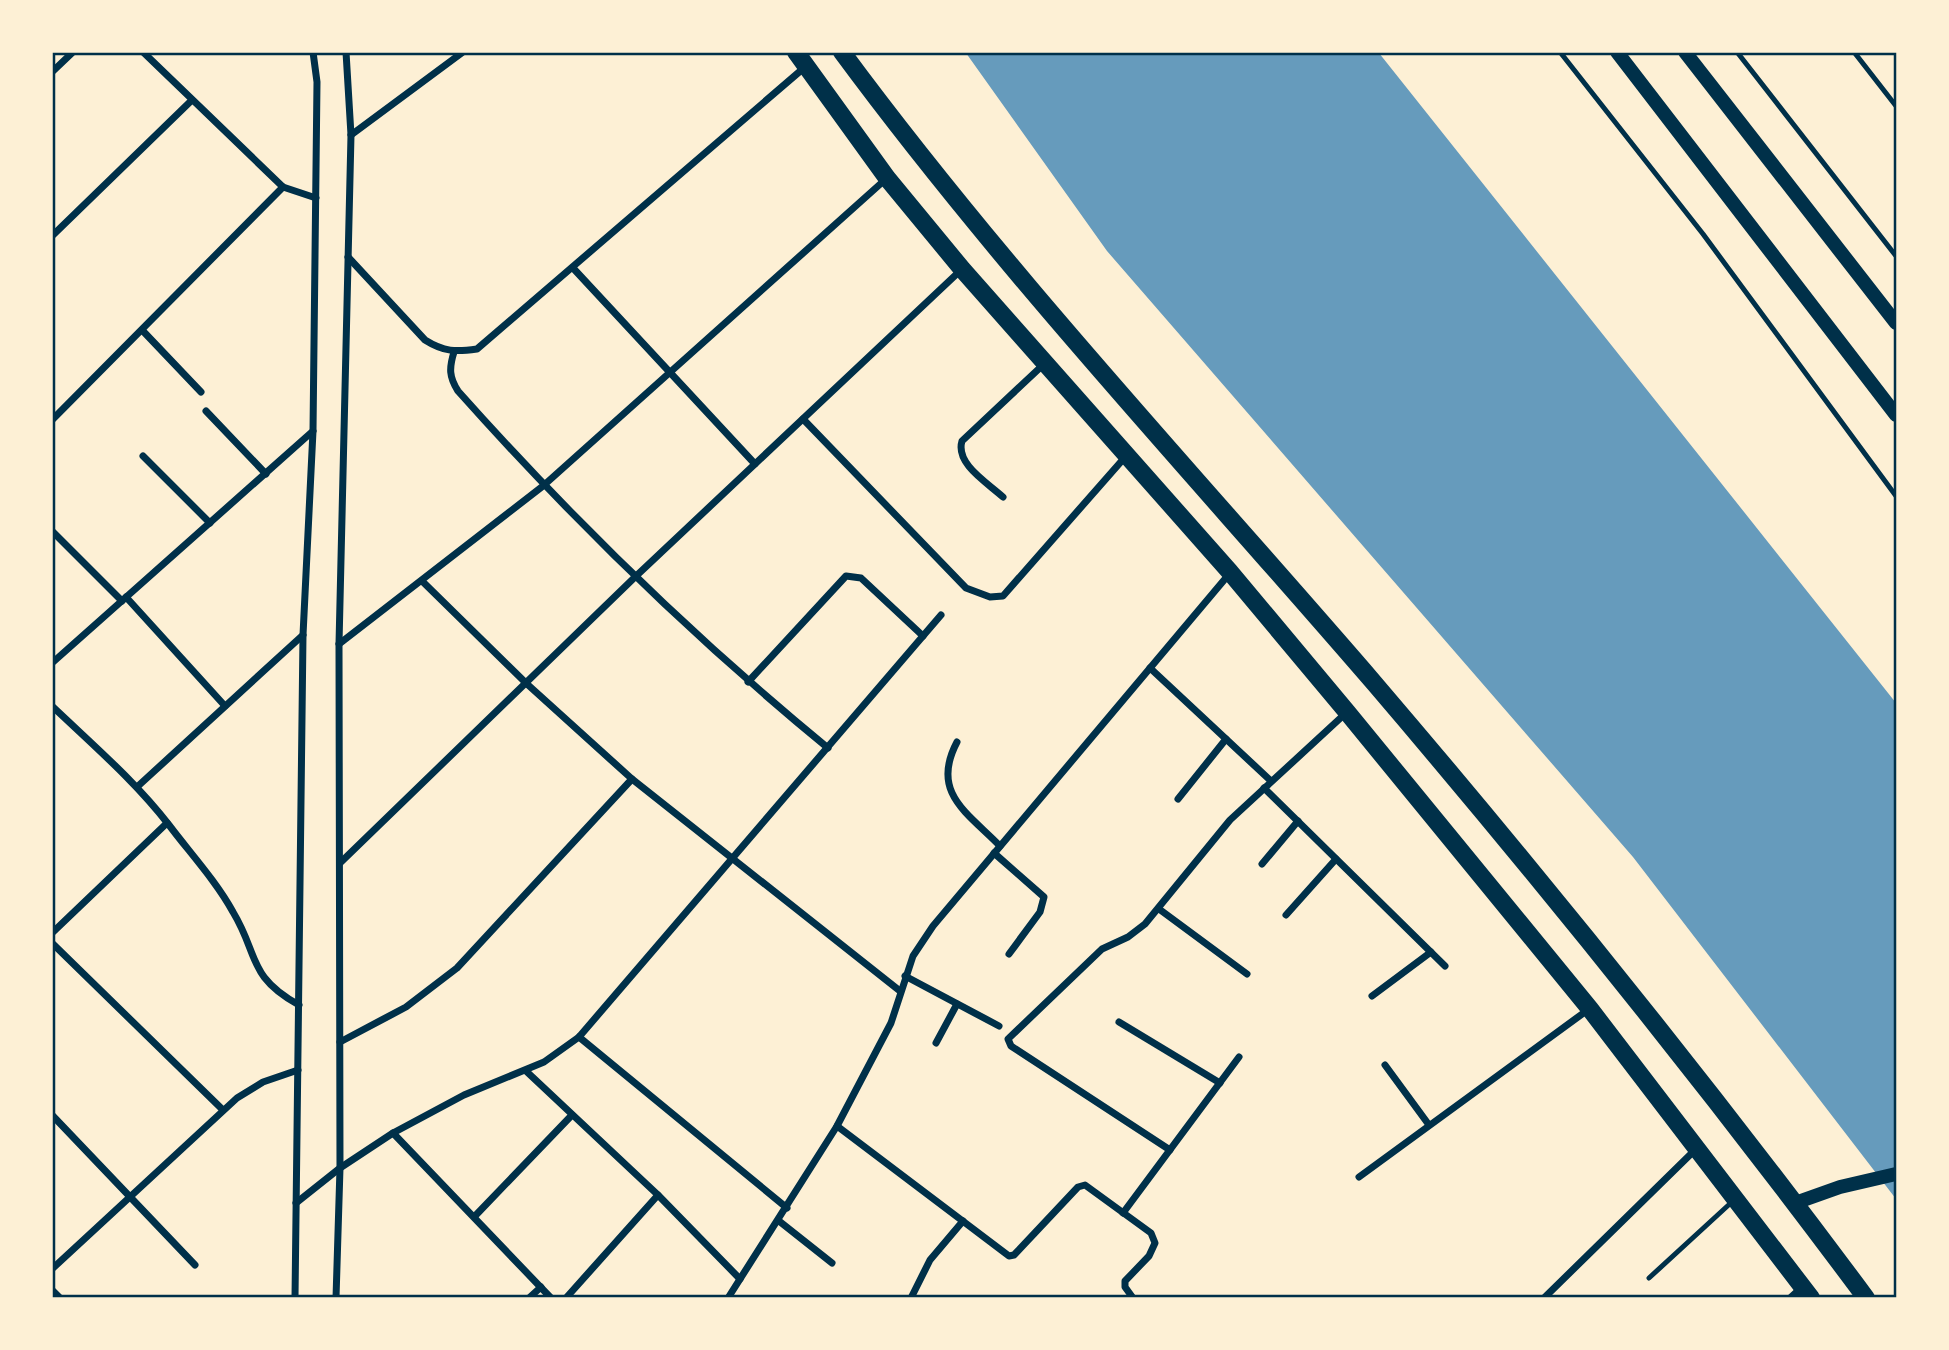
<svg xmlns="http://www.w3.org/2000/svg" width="1949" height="1350" font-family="'Crimson Pro',serif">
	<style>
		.water { fill: #669bbc }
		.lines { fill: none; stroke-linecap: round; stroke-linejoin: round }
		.service { stroke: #003049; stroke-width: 5 }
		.minor { stroke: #003049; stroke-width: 7 }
		.secondary { stroke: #003049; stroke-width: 14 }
		.primary { stroke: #003049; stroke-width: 18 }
		.neatline { fill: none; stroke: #003049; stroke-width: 2.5 }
	</style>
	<rect width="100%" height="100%" fill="#fdf0d5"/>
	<path class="water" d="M966,53h413l517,650v496l-263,-342 -526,-606z"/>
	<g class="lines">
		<g class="service">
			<path d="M1560,52l143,182 193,262"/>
			<path d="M1737,52l159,204"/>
			<path d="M1854,52l42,54"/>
			<path d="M1649,1278l85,-78"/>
		</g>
		<g class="minor">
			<path d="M143,52l140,135 33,11"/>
			<path d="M52,72l21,-20"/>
			<path d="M351,135l112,-83"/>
			<path d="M52,236l140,-136"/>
			<path d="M348,257l77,83c19,12 31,12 52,9l328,-282"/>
			<path d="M573,268l182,196"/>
			<path d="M142,330l59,62"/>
			<path d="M454,352c-5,16 -5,25 4,39 115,129 236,247 370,357"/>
			<path d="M206,411l60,63"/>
			<path d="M803,419l163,169 24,9 13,-1 123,-140"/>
			<path d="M52,420l231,-233"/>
			<path d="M143,456l67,67"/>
			<path d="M1003,497c-15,-14 -48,-33 -41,-56l82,-77"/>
			<path d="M52,531l70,70"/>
			<path d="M422,581l105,103 105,95 268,212"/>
			<path d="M126,597l99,109"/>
			<path d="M339,644l204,-158 344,-308"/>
			<path d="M52,663l261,-232"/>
			<path d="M1150,668l121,113"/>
			<path d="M748,682l98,-106 15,2 62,58"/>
			<path d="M52,706c41,39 83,75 117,119 21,28 47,56 64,87 26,43 14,64 66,93"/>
			<path d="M957,742c-27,51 11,71 43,104"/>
			<path d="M137,787l166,-152"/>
			<path d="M1264,788l181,178"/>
			<path d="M1178,799l48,-60"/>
			<path d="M994,853l50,44 -4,15 -31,42"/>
			<path d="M340,863l294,-285 328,-309"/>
			<path d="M1262,864l36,-43"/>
			<path d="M1159,909l88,65"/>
			<path d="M1286,915l50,-56"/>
			<path d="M52,933l115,-110"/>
			<path d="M52,943l171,167"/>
			<path d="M905,976l94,50"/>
			<path d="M1372,996l59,-44"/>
			<path d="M1119,1022l101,61"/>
			<path d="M579,1037l208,171"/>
			<path d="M340,1042l66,-35 51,-39 175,-189"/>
			<path d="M936,1043l21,-39"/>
			<path d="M1385,1065l44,60"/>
			<path d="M526,1071l132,124 82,84"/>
			<path d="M52,1115l143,150"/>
			<path d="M837,1126l172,130 5,-1 64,-68 7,-2 66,48 4,10 -6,13 -24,25v6l8,11"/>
			<path d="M393,1133l158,165"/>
			<path d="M1170,1150l-159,-104 -3,-7 94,-90 26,-12 17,-13 85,-104 117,-108"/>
			<path d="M1359,1177l230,-168"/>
			<path d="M296,1203l44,-35 53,-35 71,-38 80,-33 35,-25 362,-422"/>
			<path d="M1123,1213l116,-156"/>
			<path d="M475,1216l97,-101"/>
			<path d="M779,1221l53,42"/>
			<path d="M52,1269l185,-171 26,-16 35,-12"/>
			<path d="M52,1290l8,8"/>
			<path d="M295,1298l8,-663 10,-204 4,-349 -4,-30"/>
			<path d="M336,1298l4,-130 -1,-524 12,-509 -5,-83"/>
			<path d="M529,1298l12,-11"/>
			<path d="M566,1298l92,-103"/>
			<path d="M728,1298l109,-172 54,-103 22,-67 20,-30 297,-353"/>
			<path d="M911,1298l19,-38 33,-39"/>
			<path d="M1544,1298l153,-150"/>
			<path d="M1790,1298l12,-11"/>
		</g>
		<g class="secondary">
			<path d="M1617,52l279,363"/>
			<path d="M1685,52l211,271"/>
			<path d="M1795,1203l45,-16 56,-13"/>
		</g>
		<g class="primary">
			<path d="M796,52l91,126 75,91 268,303 117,140 243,297 221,289"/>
			<path d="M842,52c164,222 353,423 533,632 170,199 334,403 491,614"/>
		</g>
	</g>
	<rect width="1949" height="1350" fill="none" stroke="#fdf0d5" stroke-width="108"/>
	<rect x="54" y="54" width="1841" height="1242" class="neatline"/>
</svg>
